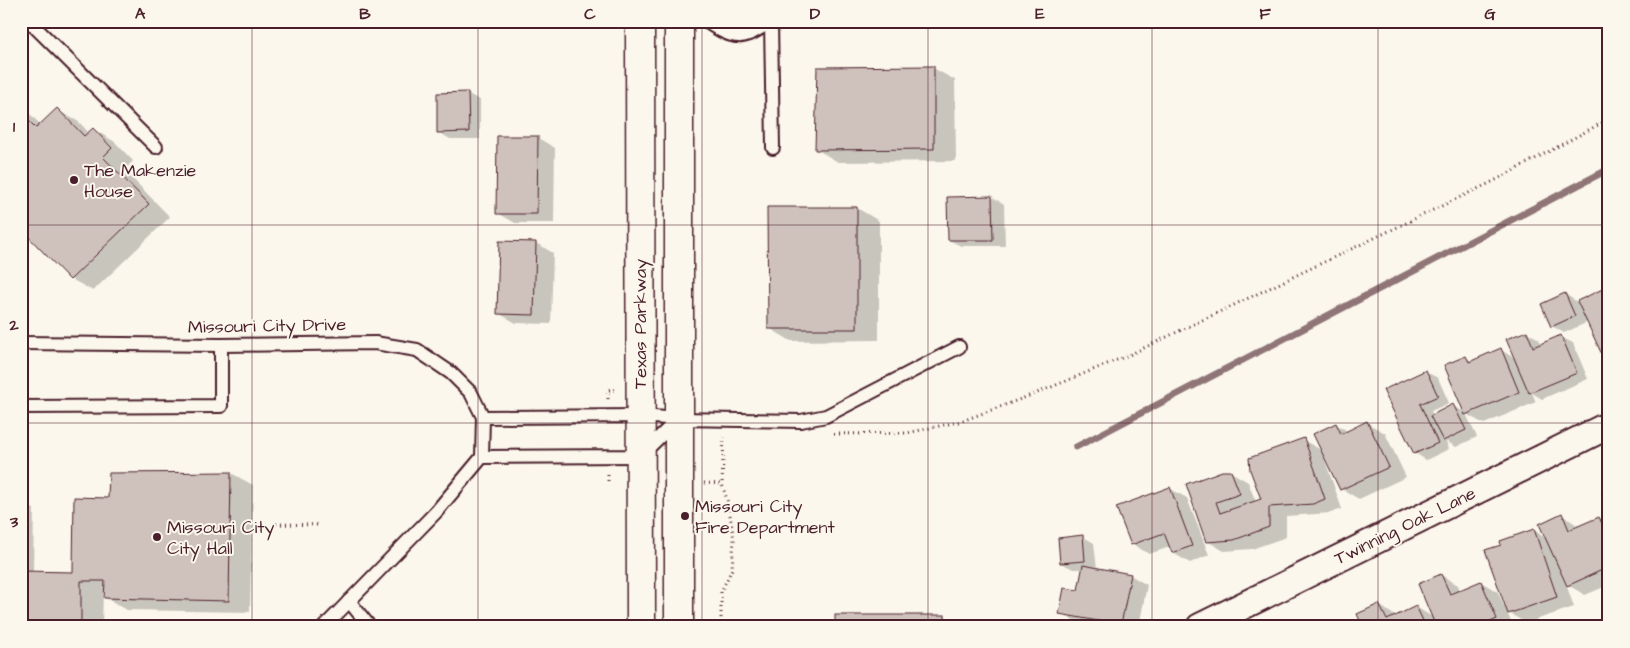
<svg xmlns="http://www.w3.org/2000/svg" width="1630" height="648" font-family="'Architects Daughter',sans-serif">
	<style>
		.shadow { fill: #0003 }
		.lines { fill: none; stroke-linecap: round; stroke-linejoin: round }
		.stream { stroke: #907477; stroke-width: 7 }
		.building { fill: #cfc2bc; stroke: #4a1f2b }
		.service-casing { stroke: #4a1f2b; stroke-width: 16 }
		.minor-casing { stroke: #4a1f2b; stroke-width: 30 }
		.primary-casing { stroke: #4a1f2b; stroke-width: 31 }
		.path { stroke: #4a1f2b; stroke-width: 3; stroke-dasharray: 1 4; stroke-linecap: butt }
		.service { stroke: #fbf7ec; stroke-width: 12 }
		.minor { stroke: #fbf7ec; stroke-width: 26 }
		.primary { stroke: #fbf7ec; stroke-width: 28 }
		.grid { fill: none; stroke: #4a1f2b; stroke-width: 1; stroke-opacity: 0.55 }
		.poi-dot { fill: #4a1f2b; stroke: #fbf7ec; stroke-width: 2 }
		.labels { text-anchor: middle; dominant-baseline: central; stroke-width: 4; stroke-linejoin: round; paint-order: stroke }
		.poi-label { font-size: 18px; fill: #4a1f2b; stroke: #fbf7ec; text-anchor: start }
		.street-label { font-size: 18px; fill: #4a1f2b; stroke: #fbf7ec }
		.neatline { fill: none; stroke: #4a1f2b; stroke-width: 2 }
		.grid-label { font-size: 16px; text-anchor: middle; font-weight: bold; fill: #4a1f2b }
	</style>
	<rect width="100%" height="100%" fill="#fbf7ec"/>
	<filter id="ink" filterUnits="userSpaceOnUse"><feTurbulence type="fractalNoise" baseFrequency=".02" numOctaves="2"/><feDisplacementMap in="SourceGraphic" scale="10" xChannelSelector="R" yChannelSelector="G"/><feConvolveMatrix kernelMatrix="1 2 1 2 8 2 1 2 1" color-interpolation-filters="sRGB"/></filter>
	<g filter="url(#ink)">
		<g class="shadow">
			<path d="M933,68l22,12 1,81 -118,1 -22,-13z"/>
			<path d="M468,94l12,6v39h-30l-12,-7z"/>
			<path d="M21,109l10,6 10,10 16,-15 22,12 10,11 4,-4 22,13 18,19 -9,9 46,47 -77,74 -22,-12 -50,-52z"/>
			<path d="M538,138l17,10 -1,75h-39l-17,-10z"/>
			<path d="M992,197l12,7 1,42h-44l-12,-6z"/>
			<path d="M857,208l22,13v119l-88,1 -22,-13z"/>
			<path d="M536,243l17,10 -2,71 -35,-1 -18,-10z"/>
			<path d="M1609,288v74l-21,-40 -24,11 -12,-7 13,-32 12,8z"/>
			<path d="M1527,332l12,7 2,6 20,-8 12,6 15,36 -46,20 -10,-6 4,9 -52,22 -18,-10 11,23 -21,10 -10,-6 3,8 -23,11 -11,-7 -30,-62 41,-19 12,6 11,25 -18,8 2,4 20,-9 13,7v-56l7,5 28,-12 15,9z"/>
			<path d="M1367,423l18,10 21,44 -47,22 -18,-10 -18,-37h-1l20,57 -11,4 -45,3v21l-34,12 -28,2 -17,-10 -19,-56 43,-13 17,10 8,20 6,-3 41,-59 20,11 13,-27 13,8z"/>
			<path d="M231,473l22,12 -3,127 -123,-2 -21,-12v-5h-3l-1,34h-81v-125l13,7 -1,63 41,1 35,-74z"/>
			<path d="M1169,488l18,10 22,57 -19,8 -17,-10 -3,-6 -21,7 -17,-10z"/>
			<path d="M1562,515l18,12 19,-9 10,6v61l-24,10 -19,-11 8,23 -48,16 -19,-11 6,15h-149l15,-22 18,12 19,-10 18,11 7,-43 17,10 2,6 21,-9 17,10 6,14 2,-1 -3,-60 31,-15 12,8z"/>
			<path d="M1082,536l12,7 3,26 33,6 17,10 -8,42h-41l-20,-4 -17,-10 18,-21 4,-23h-10l-12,-6z"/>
			<path d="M945,616l19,11h-128z"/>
		</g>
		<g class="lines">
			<path class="stream" d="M1076,447l533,-278"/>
		</g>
		<g class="building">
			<path d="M934,66v83l-119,1 2,-83z"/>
			<path d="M468,92l1,40 -32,1v-40z"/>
			<path d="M57,108l27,28 9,-8 19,20 -9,9 46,47 -79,76 -49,-51v-116l15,15z"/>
			<path d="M497,136h41l-1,78h-41z"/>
			<path d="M992,196l1,44h-45l-1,-43z"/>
			<path d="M767,207h90v122h-89z"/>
			<path d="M499,241l37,1 -2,73 -37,-1z"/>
			<path d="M1609,286v73l-4,2 -28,-60z"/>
			<path d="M1565,293l10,23 -24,11 -10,-23z"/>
			<path d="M1527,331l6,16 28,-12 16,38 -48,20 -23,-54z"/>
			<path d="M1501,348l18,44 -54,23 -21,-50 22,-9 3,6z"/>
			<path d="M1426,370l12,26 -18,8 18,39 -24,11 -31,-64z"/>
			<path d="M1453,404l13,26 -23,11 -13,-25z"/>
			<path d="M1367,421l22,46 -49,23 -27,-56 23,-11 5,11z"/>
			<path d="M1304,438l21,61 -12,5 -44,3v20l-35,13 -28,2 -20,-58 36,-13h9l9,23 -24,8 4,11 41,-14 -11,-29 -1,-12z"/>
			<path d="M231,472l-2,129 -125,-3 1,-17h-24v46h-60v-56l52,1 1,-75 34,1 1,-25z"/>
			<path d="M1170,487l22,59 -20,7 -8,-20 -33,12 -15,-38z"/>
			<path d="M1609,490v19l-7,-16z"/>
			<path d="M1562,513l7,17 30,-13 10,21v29l-42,19 -28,-62z"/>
			<path d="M1534,529l23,68 -49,17 -23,-64 16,-5 -1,-4z"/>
			<path d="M1083,535l2,26 -25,2 -2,-25z"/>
			<path d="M1083,565l48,9 -10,51 -62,-11 5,-26 14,2z"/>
			<path d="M1441,574l9,20 31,-13 16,38 -18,8h-43l-18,-43z"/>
			<path d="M1379,604l8,16 29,-14 10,21h-63l-6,-13z"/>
			<rect x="835" y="615" width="110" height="12"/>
		</g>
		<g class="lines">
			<defs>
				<g id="service">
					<path d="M29,21l127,126"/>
					<path d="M771,21l2,127"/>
					<path d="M707,22c27,18 37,20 63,-1"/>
					<path d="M21,343l200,2 154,-2 42,7 34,23 20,20 12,24 -1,40 -46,55 -112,115"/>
					<path d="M21,407l200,-1v-61"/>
					<path d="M483,417l157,-1 39,3 122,2 25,-5 133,-69"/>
					<path d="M482,457l158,-1 38,-37"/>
					<path d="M349,601l21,26"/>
				</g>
				<path id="minor" d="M1200,627l409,-202"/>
				<g id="primary">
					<path d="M640,21l1,606"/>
					<path d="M679,21v606"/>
				</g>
			</defs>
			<use href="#service" class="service-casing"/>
			<use href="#minor" class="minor-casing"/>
			<use href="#primary" class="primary-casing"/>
			<g class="path">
				<path d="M608,399v-9h7"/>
				<path d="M834,434l73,-1 55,-12 75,-28 92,-38 365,-174 115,-62"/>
				<path d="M608,475v7"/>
				<path d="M704,483l18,1 2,-47"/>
				<path d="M276,524l43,1"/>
				<path d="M721,618v-26l11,-23 2,-30 -6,-36 -6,-19"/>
			</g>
			<use href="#service" class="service"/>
			<use href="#minor" class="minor"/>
			<use href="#primary" class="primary"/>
		</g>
	</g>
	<path class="grid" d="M252,21v606M478,21v606M702,21v606M928,21v606M1152,21v606M1378,21v606M21,225h1588M21,423h1588"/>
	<g class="poi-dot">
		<circle cx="74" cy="180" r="5"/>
		<circle cx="685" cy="516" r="5"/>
		<circle cx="157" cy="537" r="5"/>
	</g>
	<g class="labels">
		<g class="poi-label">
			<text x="84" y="170">The Makenzie<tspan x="84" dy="21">House</tspan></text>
			<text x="695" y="506">Missouri City<tspan x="695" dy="21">Fire Department</tspan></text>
			<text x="167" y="527">Missouri City<tspan x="167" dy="21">City Hall</tspan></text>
		</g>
		<g class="street-label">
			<text transform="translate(640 324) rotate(-90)">Texas Parkway</text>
			<text transform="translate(267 326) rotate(-1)">Missouri City Drive</text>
			<text transform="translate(1405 526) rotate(-26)">Twinning Oak Lane</text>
		</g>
	</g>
	<rect width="1630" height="648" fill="none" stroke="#fbf7ec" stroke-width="55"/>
	<rect x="28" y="28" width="1574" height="592" class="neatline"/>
	<g class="grid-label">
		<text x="140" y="19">A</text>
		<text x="365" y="19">B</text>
		<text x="590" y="19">C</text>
		<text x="815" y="19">D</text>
		<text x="1040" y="19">E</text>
		<text x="1265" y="19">F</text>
		<text x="1490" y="19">G</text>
		<text x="14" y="132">1</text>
		<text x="14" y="330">2</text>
		<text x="14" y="527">3</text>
	</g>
</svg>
